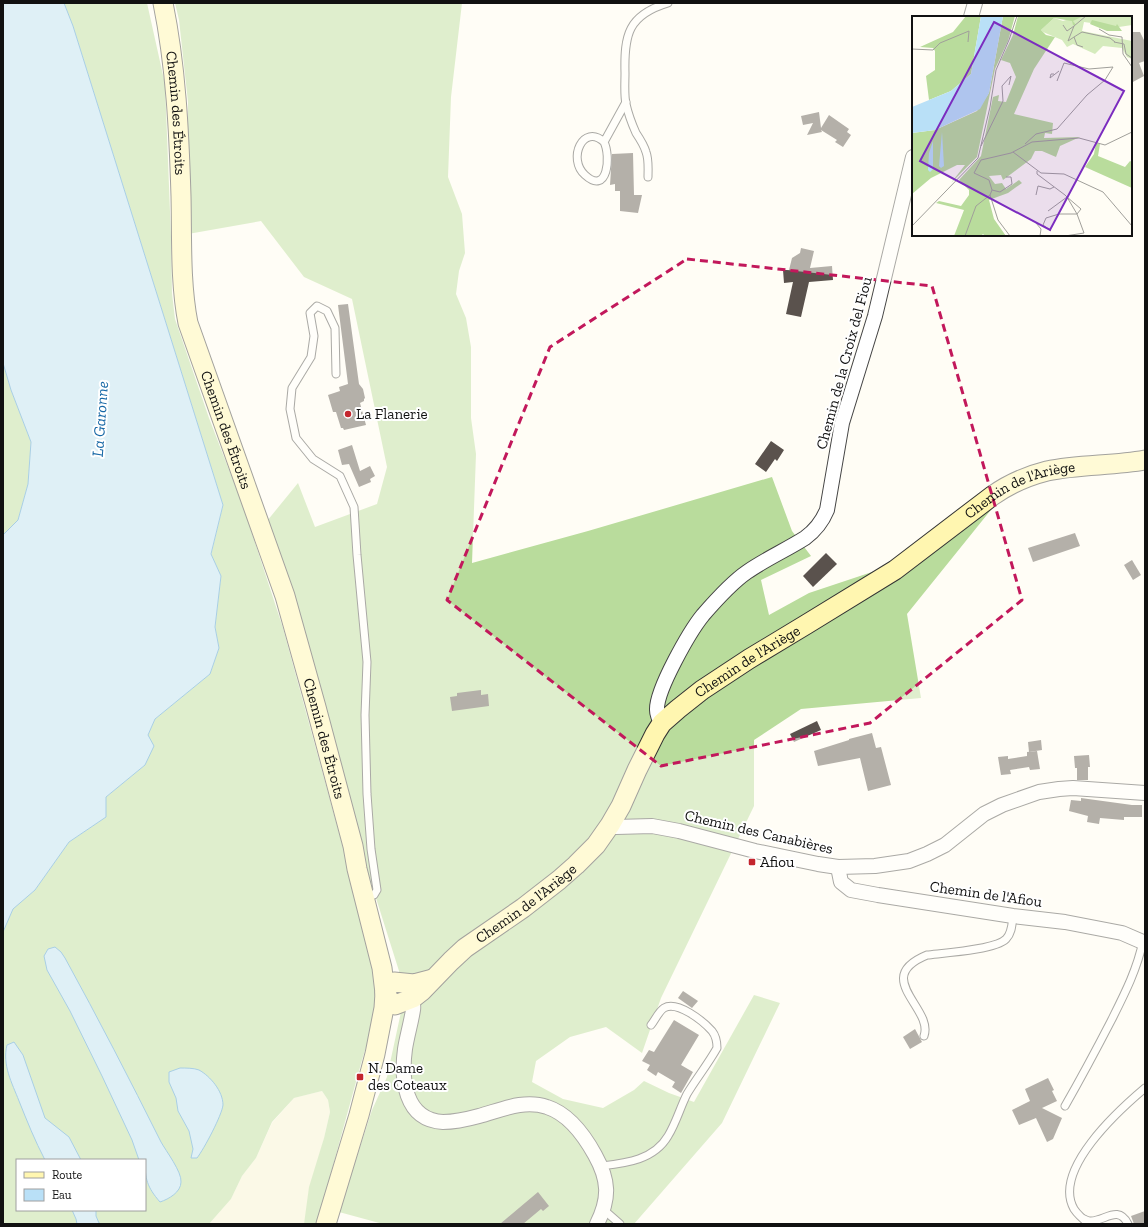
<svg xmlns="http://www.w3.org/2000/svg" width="1148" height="1227" font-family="'Zilla Slab',serif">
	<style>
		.farmland { fill: #f6f3d4 }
		.forest { fill: #b9dc9c; fill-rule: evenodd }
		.water { fill: #b9e0f7; stroke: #3f96cf }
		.building { fill: #5a524d }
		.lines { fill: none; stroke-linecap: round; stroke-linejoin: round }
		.lane-casing { stroke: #444; stroke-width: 9 }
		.street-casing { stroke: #444; stroke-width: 16 }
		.secondary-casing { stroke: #333; stroke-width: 21 }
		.lane { stroke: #fff; stroke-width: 7 }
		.street { stroke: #fff; stroke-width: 14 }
		.secondary { stroke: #fff6b0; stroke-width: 19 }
		.marked { fill: none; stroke: #c2185b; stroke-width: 3; stroke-dasharray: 8 5; stroke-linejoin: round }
		.poi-dot { fill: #c4262e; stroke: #fff; stroke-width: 1.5 }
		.labels { text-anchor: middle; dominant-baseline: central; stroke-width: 4; stroke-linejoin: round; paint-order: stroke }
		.street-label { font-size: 15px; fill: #111; stroke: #fff }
		.poi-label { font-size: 15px; fill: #111; stroke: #fff; text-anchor: start }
		.water-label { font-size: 16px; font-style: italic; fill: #1768a6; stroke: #fff }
		.inset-road { fill: none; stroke: #a09f9a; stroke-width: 1 }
		.view { fill: #7b2cbf; fill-opacity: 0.15; stroke: #7b2cbf; stroke-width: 2 }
		.inset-edge { fill: none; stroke: #111; stroke-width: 2 }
	</style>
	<rect width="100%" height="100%" fill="#fffdf5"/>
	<path class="farmland" d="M322,1091l6,9 2,12 -26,112h-95l22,-25 11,-23 14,-18 16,-35 22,-25z"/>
	<g class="forest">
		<path d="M64,3h83l18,81 6,153 1,56 3,26 34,99 34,88 40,122 88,322 5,39 -2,32 -12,39 -45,164h-13l5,-37 15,-49 6,-26 -2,-12 -6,-9 -28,7 -22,24 -16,36 -14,18 -11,23 -22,25h-206v-292l9,-23 23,-19 34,-48 37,-25v-20l39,-32 3,-30 7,-16 55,-45 9,-26 -4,-21 6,-51 -10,-21 12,-50 -150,-479zM17,1160h128v50h-128z"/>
		<path d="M175,3h287l-11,94 -3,80 14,37 3,39 -6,18 -3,23 10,24 5,29v71l5,36 -4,109 116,-32 184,-54 20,54 19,25 -50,24 8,35 40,-22 78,-26 128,-87 -108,134 14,84 -120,11 -47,31v66l-93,192 -19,55 -36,-26 -36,10 -34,24 -4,21 31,17 40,9 31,-18 10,-9 25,12 25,9 60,-107 26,8 -58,120 -88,101h-251l-44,-12 33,-102 15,-33 14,-65 -2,-41 -35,-111 -97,-339 31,-38 17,44 62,-23 10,-37 -35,-168 -48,-22 -43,-56 -73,13v-132l-9,-82z"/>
		<path d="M3,363l8,27 20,52 -3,42 -10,36 -15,15z"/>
	</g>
	<g class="water">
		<path d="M3,3h61l9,23 150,479 -12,49 10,22 -6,51 4,21 -9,26 -55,45 -7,16 6,11 -9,19 -39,32v20l-37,25 -34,48 -22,19 -10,23v-397l15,-15 10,-36 3,-42 -20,-52 -8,-27z"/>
		<path d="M55,947l6,5 4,6c33,60 65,122 96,184 5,9 21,30 20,40 0,10 -12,17 -21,20 -13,-15 -15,-23 -15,-42h-6l-7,-20 -30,-64 -32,-65 -23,-41 -3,-14 4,-7z"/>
		<path d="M14,1042l9,13 22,63 24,19 12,23h-36c-10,-19 -18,-39 -26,-59 -7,-18 -17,-36 -12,-56z"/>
		<path d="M180,1068c6,0 14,0 19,2 11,6 24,21 24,35 -1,10 -19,44 -26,53h-6l2,-9 -4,-18 -11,-20 -2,-13 -7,-16v-10z"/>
		<path d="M72,1210h24v6l3,7 3,1h-25l-1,-5z"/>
	</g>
	<g class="building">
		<path d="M1131,32h9l5,10v19l-6,2 5,13 -13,7z"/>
		<path d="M819,112l2,16 8,-13 20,14 -2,3 4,3 -8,12 -8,-5 2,-2 -16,-10 1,2 -15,3 6,-12 -10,2 -2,-9z"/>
		<path d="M633,153l1,42h8l-4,18 -18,-2v-20h-5v-7l-5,1 2,-31z"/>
		<path d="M801,248l13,3 -4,17 22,-2 1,14 -24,2 -8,35 -15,-3 7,-32 -9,1 -1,-13h6l3,-12 8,-5z"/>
		<path d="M348,304l11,80 4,5 2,9 -1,1v2l-4,2 6,22 -22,5 -1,-2h-2l-5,-16h-3l-5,-17 12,-4 -1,-4 9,-3 -10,-79z"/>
		<path d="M771,441l13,9 -7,11 -2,-2 -9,13 -11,-8z"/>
		<path d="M352,445l8,26 10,-5 5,10 -5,3 1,3 -12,5 -10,-23 -7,1 -4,-15z"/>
		<path d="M1075,533l5,13 -47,16 -5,-14z"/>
		<path d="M826,553l11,11 -24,23 -10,-11z"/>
		<path d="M1132,560l9,15 -8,5 -9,-15z"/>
		<path d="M481,690v5l7,-1 1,12 -37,5 -2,-14 7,-1v-3z"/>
		<path d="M817,721l4,9 -27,12 -4,-8z"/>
		<path d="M872,733l4,15 5,-1 10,38 -23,6 -8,-33 -42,8 -4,-15 35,-11v-1z"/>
		<path d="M1041,740l1,10 -13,2 -1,-10z"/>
		<path d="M1037,751l3,18 -10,1 -1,-3 -19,3 1,4 -10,1 -3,-18 10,-1v3l19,-3v-4z"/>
		<path d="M1089,755l1,12h-2v13h-11v-12h-2l-1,-12z"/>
		<path d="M1081,798l51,7h10v12h-18v3l-24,-2 -1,6 -12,-2 1,-6 -19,-5 2,-11 10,1z"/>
		<path d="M683,991l15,10 -6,7 -14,-10z"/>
		<path d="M674,1020l25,15 -18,30 12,7 -12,21 -9,-6 3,-5 -17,-10 -2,4 -9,-6 3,-5 -8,-4 7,-11 5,2z"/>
		<path d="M915,1029l7,13 -12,7 -7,-12z"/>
		<path d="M1048,1078l6,12 -2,1 5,10 -15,7 20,10 -9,21 -6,3 -11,-24 -17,7 -7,-15 18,-9 -5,-12z"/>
		<path d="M538,1192l11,14 -6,5 -2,-2 -18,15h-23z"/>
		<path d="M1145,1211v13h-11l-3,-8z"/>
	</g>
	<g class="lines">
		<defs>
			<g id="lane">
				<path d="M604,142c-21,-19 -37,17 -19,33 23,21 26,-19 19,-33l22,-40"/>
				<path d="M648,177c0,-8 1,-17 -2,-25 -2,-7 -6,-13 -10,-19 -4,-9 -8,-20 -10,-29 -2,-9 -1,-21 -1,-31 -1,-38 3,-58 43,-70"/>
				<path d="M336,374l-1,-46 -8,-17 -10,-5 -7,7 4,23 -3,21 -19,31 -2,21 6,29 17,21 27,17 14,31 3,48 10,107 -2,53 2,79 4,55 6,41 -3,5 -10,3"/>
				<path d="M924,1036c10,-28 -53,-58 3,-81 17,-2 68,-5 79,-16 6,-6 6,-15 7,-23"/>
				<path d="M1065,1106c16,-28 31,-56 46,-85 13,-26 26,-51 32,-80"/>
				<path d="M601,1166c25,-3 53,-6 67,-30 8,-13 12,-28 19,-42 9,-15 21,-30 30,-46 0,-6 -1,-12 -5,-17 -9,-10 -35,-31 -48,-23 -5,3 -9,12 -13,17"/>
				<path d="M604,1210l16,14"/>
				<path d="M1084,1219c2,1 4,2 6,2 14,1 28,-17 38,3"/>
				<path d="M1089,1224c-5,-4 -11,-9 -15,-15 -22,-39 45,-99 71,-121"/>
			</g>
			<g id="street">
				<path d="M971,17l4,-14"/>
				<path d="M662,723c-3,-4 -5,-8 -5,-13 -1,-20 33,-79 46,-95 13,-15 28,-32 44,-43 17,-12 39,-22 58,-34 11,-8 17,-16 22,-28l15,-87 33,-107 38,-159"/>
				<path d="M610,825l6,2 36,-1 27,5 76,20 63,13 20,3 37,-1 34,-5 18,-7 18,-9 39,-31 18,-9 37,-13 20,-3 14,-1 72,5"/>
				<path d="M838,867l3,15 10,8 27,5 135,21 52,6 57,11 23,10"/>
				<path d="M416,990c-1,3 -3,6 -3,8 -1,4 1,8 0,12 -2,13 -6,26 -8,39 -4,29 -1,71 38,73 12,0 25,-3 36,-6 22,-6 45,-17 68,-9 22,7 37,28 48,48 14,25 15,43 2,69"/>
			</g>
			<g id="secondary">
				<path id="s1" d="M163,3c13,64 16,128 18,193 1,42 -1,86 7,127l97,273 31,111 37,139 4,23 25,99 3,25 -1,15 -9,46 -16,61 -33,109"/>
				<path id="s2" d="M385,993l5,8 5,4 18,-7 9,-7 29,-30 14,-13 58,-40 36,-28 17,-15 20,-20 14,-20 11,-19 16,-36 18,-36 7,-11 16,-14 24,-19 47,-31 58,-35 88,-54 97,-74c17,-12 35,-20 55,-25 32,-7 66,-5 98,-11"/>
				<path d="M385,993l3,-6 6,-5 20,2 19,-5"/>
			</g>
		</defs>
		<use href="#lane" class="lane-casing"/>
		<use href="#street" class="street-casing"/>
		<use href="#secondary" class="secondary-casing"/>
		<use href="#lane" class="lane"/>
		<use href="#street" class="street"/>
		<use href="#secondary" class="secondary"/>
	</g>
	<path d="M0 0H1148V1227H0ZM687,259l245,27 90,314 -152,123 -209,43 -214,-166 103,-253z" fill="#fffdf5" fill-opacity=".55" fill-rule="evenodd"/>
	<path class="marked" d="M687,259l245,27 90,314 -152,123 -209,43 -214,-166 103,-253z"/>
	<g class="poi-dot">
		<circle cx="348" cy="414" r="4"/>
		<rect x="748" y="858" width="8" height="8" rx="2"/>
		<rect x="356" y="1073" width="8" height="8" rx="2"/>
	</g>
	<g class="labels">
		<g class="street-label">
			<text stroke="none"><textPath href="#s1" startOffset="111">Chemin des Étroits</textPath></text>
			<text transform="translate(844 363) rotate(-75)">Chemin de la Croix del Fiou</text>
			<text stroke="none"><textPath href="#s1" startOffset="435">Chemin des Étroits</textPath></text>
			<text stroke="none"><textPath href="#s2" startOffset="843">Chemin de l'Ariège</textPath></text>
			<text stroke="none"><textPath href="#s2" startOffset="519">Chemin de l'Ariège</textPath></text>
			<text stroke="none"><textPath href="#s1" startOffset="759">Chemin des Étroits</textPath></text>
			<text transform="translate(759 832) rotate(13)">Chemin des Canabières</text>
			<text transform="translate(986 894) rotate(8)">Chemin de l'Afiou</text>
			<text stroke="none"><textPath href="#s2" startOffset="183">Chemin de l'Ariège</textPath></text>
		</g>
		<g class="poi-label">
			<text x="356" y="414">La Flanerie</text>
			<text x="760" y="862">Afiou</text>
			<text x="368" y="1068">N. Dame<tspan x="368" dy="17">des Coteaux</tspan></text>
		</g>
		<g class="water-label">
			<text transform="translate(100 419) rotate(-86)">La Garonne</text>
		</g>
	</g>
	<g transform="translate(912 16)">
		<rect width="220" height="220" fill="#fffdf5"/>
		<path d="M166,0h54v9l-13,2 -35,-5 -2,9 50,10v18l-5,-2 -5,-9 -19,-2 -8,8 -22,-10 -6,3 -5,-7 -19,-8 -2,-2 13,-12 9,3z" fill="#d5ebbd"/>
		<path d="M54,0h15l-10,58 -20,17 -22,9 -3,-24 9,-6v-19l-2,-3 -13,-1 33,-15zM91,0h12l-7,25 -13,28 -18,88 -26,26 14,-18h-8l-26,13 -19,16v-61l23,-3 42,-19 12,-18zM106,0l63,1 -8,4 3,4h-3l-1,-4 -18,-3 -13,12 5,5 9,2 -21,32 -20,45 39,9 -1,11 -7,-1 -1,5 36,-1 -20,9 -4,11 -14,-6h-7l-4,8 -28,21 -2,-5 -12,1 6,8 7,-1 4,6 13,-9 3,3 -14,10 -19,7 5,19 12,17h-21l-2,-2 -2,2h-27l10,-26 -28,-7 3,-2 22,5 8,-11v-5l-10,-10 22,-24 12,-59 6,-2 -1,6 8,1 10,-25 -6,-14 -9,-3 12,-25zM180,4l24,6 1,-2 5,7h-15l-17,-7zM184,127l4,1 -2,12 27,11 5,-6 2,1v26l-47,-21 9,-13z" fill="#b9dc9c"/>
		<path d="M69,0h22l-14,77 -9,16 -45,21 -23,3v-26l39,-16 20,-17zM30,116l2,34 -3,2 -2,-2zM21,125v28l-3,3 -2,-2 1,-17z" fill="#b9e0f7"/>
		<path class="inset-road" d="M151,9l4,6 7,-5M187,13l10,6 13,2 1,17 9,13M162,21l8,-5 28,6 5,4M202,26l10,2 2,10 6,4M171,31l-6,-2 -3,-8 -6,4 6,-15 12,-10M0,33l21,1 7,-7 29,-12 -1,11M142,58h-3l-1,4 9,-7M113,128l11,-10 21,-5 30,-34 18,-15 8,-13 -24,2 -25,-6 -7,18M69,130l22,-45 -1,-15 9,-10 -2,9M101,136l28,21 23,1 39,18 29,34M69,144l30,-7 21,-11 47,-4 26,7 27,-13M125,155v3l28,21 2,2 10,17 4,-5 -14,-12 -19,14M80,174l8,2 12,-8 -1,-7h-5M78,179l8,25 12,16M124,179l2,-9 12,3 4,-2M124,207l5,6 -1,7M0,210l66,-68 12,-51 6,-37 13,-30 8,-24M139,215l-8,-6 3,-7 13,-4h18l7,19 -19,3M53,220l11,-30 14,-11 2,-5 -3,-10 -15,-7 7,-13"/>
		<path class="view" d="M82,6l130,69 -74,139 -130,-69z"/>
		<rect width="220" height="220" class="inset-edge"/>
	</g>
	<rect width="1148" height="1227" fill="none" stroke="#111111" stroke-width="8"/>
	<rect x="16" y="1159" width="130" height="52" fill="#ffffff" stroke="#a0a0a0"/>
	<rect x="24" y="1172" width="20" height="6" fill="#fff6b0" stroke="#a0a0a0"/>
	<text x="52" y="1179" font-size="12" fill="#111111">Route</text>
	<rect x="24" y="1189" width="20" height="12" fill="#b9e0f7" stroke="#a0a0a0"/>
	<text x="52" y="1199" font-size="12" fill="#111111">Eau</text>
</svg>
